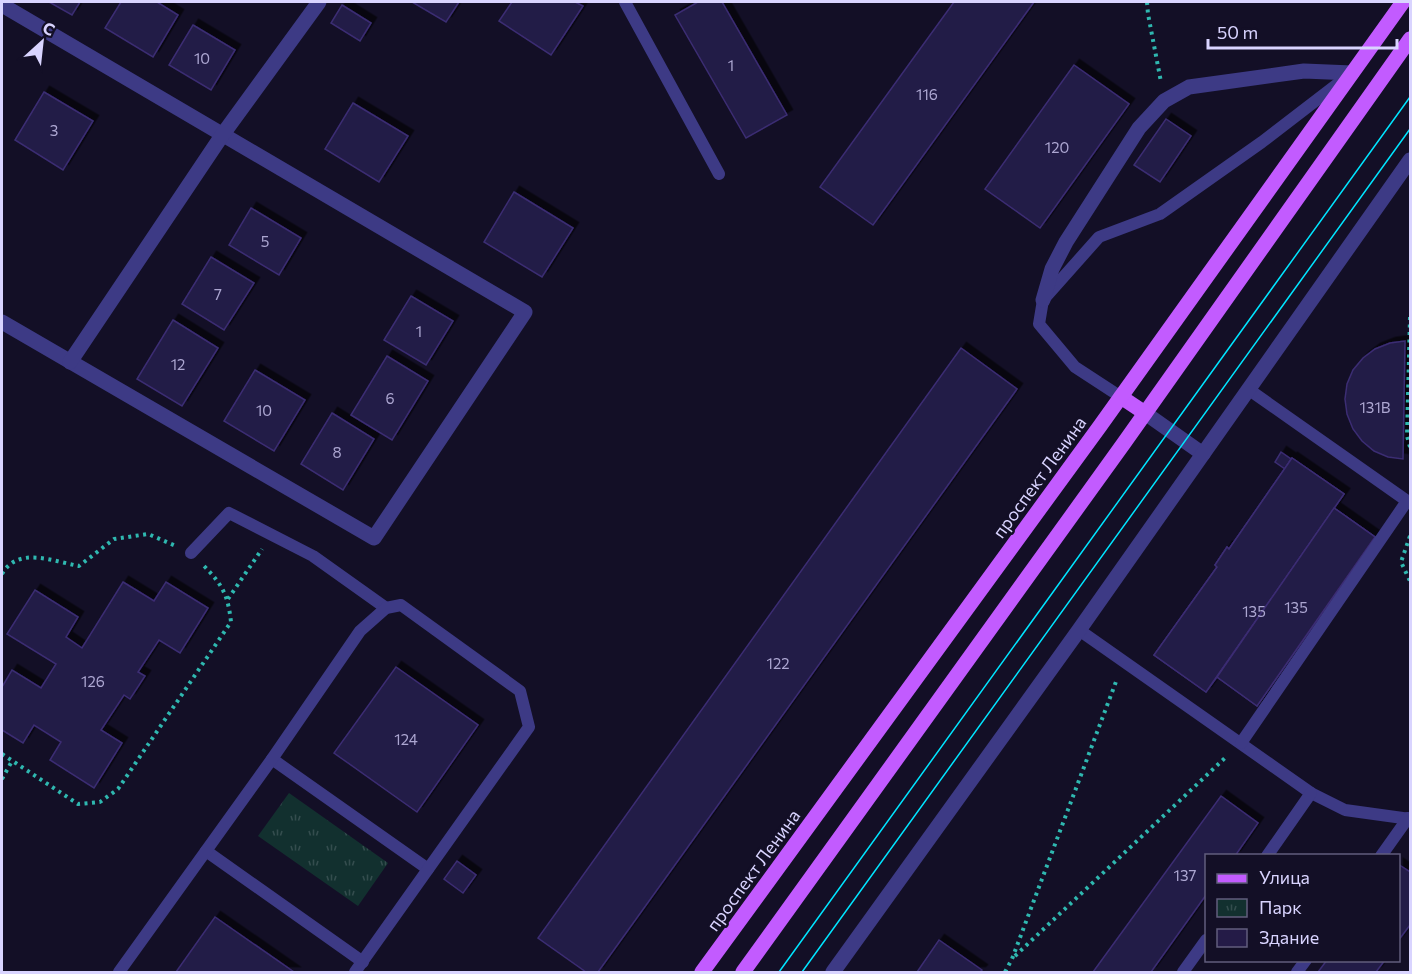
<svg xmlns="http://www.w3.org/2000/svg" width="1412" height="974" font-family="Commissioner,sans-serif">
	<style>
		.park { fill: url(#park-tufts) }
		.building { fill: #241b47; stroke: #3b2d73; stroke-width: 1.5; filter: url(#shadow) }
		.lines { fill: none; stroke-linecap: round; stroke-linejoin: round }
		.path { stroke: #2fb8b0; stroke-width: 4; stroke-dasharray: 3 4.5; stroke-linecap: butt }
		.lane { stroke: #3d3a85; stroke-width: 12 }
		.street { stroke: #3d3a85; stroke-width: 15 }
		.primary { stroke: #c25bff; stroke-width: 15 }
		.tram { stroke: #00e5ff; stroke-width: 1.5 }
		.labels { text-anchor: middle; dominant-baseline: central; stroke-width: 5; stroke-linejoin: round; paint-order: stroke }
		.number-label { font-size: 15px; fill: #aca6d1 }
		.street-label { font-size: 18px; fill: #d9d4ff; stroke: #130f26 }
	</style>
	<defs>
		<pattern id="park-tufts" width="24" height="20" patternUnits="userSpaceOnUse" patternTransform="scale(1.5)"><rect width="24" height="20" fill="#12302f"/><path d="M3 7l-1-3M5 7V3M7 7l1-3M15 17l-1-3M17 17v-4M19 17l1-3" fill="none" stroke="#344d4e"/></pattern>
		<filter id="shadow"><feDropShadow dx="5.5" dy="-5.5" stdDeviation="0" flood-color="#0009"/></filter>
	</defs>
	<rect width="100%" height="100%" fill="#130f26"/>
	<path class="park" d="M289,793l99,70 -30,43 -100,-70z"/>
	<g class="building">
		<path d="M49,2h31l-8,13z"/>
		<path d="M121,2h36l21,13 -25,42 -48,-29z"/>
		<path d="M412,2h47l-13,20z"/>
		<path d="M512,2h63l8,4 -32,49 -52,-34z"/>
		<path d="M698,2h24l65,113 -41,23 -71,-123z"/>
		<path d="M954,2h80l-161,223 -53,-38z"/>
		<path d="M342,5l29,18 -11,18 -29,-18z"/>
		<path d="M193,25l42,25 -24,40 -42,-25z"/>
		<path d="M1074,65l55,39 -89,124 -55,-39z"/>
		<path d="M44,92l49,29 -30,49 -48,-30z"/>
		<path d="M353,103l55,33 -29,46 -54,-33z"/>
		<path d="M1166,119l25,17 -31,46 -26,-17z"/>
		<path d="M514,192l59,36 -31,49 -58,-35z"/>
		<path d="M251,208l50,30 -22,37 -50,-30z"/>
		<path d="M211,257l43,26 -30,47 -42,-26z"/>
		<path d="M411,296l42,25 -27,44 -42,-25z"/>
		<path d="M173,320l45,28 -36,58 -45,-27z"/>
		<path d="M1405,341l-2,118 -15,-2 -14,-6 -12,-10 -9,-12 -6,-15 -2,-15 2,-15 6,-14 10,-12 12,-9 15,-6z"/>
		<path d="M961,348l56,41 -419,583h-12l-48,-34z"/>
		<path d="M387,356l41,25 -36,59 -41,-25z"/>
		<path d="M255,370l50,30 -31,51 -50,-30z"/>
		<path d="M332,413l42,26 -31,51 -42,-26z"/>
		<path d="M1281,452l10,7 -6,10 -10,-7z"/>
		<path d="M1292,458l52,36 -10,14 41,29 -118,169 -40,-29 -11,15 -52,-37 63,-88 -2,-2 12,-18 2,2z"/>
		<path d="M1292,458l52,36 -138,198 -52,-37 63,-88 -2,-2 12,-18 2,2z"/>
		<path d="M1334,508l41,29 -118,169 -40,-29z"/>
		<path d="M123,582l31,19 12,-19 42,26 -28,45 -21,-13 -21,32 7,4 -15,23 -6,-4 -23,35 21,13 -28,45 -44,-28 11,-18 -27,-17 -11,18 -21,-13v-43l10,-17 29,18 15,-24 -49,-30 28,-44 43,27 -12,20 16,11z"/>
		<path d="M396,667l82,58 -61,87 -83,-59z"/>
		<path d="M1221,796l37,27 -23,33h-29v39l-55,77h-58z"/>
		<path d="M457,861l19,14 -13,18 -19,-14z"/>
		<path d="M1398,864l12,8v53l-12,16z"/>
		<path d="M215,917l79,55h-118z"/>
		<path d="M939,940l43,30 -2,2h-63z"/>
		<path d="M1327,960h58l-9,12h-58z"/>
	</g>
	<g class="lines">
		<g class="path">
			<path d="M1147,2l1,12 13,68"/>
			<path d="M1410,317l-3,119 3,11"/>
			<path d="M1410,536l-9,26 9,19"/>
			<path d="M2,574c16,-28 50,-13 77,-8l35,-27 34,-5 28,12"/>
			<path d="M228,599l34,-50"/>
			<path d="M2,754l76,50 22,-2 18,-13 113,-167c-3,-26 -8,-37 -27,-56"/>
			<path d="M2,779l10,-18"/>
			<path d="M1015,956l212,-200"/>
			<path d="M1005,972l7,-13 105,-280"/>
		</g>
		<g class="lane">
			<path d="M625,2l94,172"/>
			<path d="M1248,389l162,114"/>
			<path d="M1121,397l-46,-30 -36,-43 4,-24 56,-63 61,-23 102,-72 82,-63"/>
			<path d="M191,553l38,-40 84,43 73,52"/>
			<path d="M1079,630l232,163 34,17 65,9"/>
			<path d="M1241,743l166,-242"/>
			<path d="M272,759l156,110"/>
			<path d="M206,851l157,111"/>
			<path d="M1267,856l44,-63"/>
			<path d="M1381,856l27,-38"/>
			<path d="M119,972l153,-213 88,-128 26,-23 15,-3 119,86 9,36 -174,245"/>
			<path d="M1183,972l23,-32"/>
			<path d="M1297,972l9,-12"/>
		</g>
		<g class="street">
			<path d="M2,5l523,307 -151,226 -372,-216"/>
			<path d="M1043,300l9,-31 14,-27 73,-114 25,-27 25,-14 115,-16 48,2"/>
			<path d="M70,362l153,-228 96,-132"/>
			<path d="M1145,413l58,41"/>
			<path d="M833,972l246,-342 331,-470"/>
		</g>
		<g class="primary">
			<path d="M1121,397l24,16"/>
			<path d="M702,972l398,-546 303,-424"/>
			<path d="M743,972l381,-529 286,-404"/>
		</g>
		<g class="tram">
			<path d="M779,972l631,-875"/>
			<path d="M802,972l608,-843"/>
		</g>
	</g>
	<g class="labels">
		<g class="number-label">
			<text x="202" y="58">10</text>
			<text x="731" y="65">1</text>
			<text x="927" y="94">116</text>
			<text x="54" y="130">3</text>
			<text x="1057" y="147">120</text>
			<text x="265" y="241">5</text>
			<text x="218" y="294">7</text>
			<text x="419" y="331">1</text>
			<text x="178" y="364">12</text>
			<text x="390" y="398">6</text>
			<text x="1375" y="407">131В</text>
			<text x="264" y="410">10</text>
			<text x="337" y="452">8</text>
			<text x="1296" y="607">135</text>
			<text x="1254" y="611">135</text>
			<text x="778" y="663">122</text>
			<text x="93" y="681">126</text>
			<text x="406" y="739">124</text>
			<text x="1185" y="875">137</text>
		</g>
		<g class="street-label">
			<text transform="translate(1039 477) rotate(-54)">проспект Ленина</text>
			<text transform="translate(753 870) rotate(-54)">проспект Ленина</text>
		</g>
	</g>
	<rect width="1412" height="974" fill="none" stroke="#d9d4ff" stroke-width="6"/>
	<rect x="1205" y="854" width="195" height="108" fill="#130f26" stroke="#625e7d" stroke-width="1.5"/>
	<rect x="1217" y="874" width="30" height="9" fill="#c25bff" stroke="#625e7d" stroke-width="1.5"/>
	<text x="1259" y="884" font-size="18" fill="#d9d4ff">Улица</text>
	<rect x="1217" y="899" width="30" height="18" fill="url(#park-tufts)" stroke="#625e7d" stroke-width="1.5"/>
	<text x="1259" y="914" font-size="18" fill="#d9d4ff">Парк</text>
	<rect x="1217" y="929" width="30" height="18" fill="#241b47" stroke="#625e7d" stroke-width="1.5"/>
	<text x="1259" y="944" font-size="18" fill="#d9d4ff">Здание</text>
	<g transform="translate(42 42) rotate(27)" stroke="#130f26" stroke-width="4.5" paint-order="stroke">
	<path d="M0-4.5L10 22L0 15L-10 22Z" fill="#d9d4ff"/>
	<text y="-9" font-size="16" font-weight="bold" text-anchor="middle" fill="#d9d4ff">С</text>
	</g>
	<path d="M1208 39v9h189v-9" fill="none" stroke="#d9d4ff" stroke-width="3"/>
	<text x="1217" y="39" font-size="18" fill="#d9d4ff" stroke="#130f26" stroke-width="4.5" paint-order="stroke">50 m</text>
</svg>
